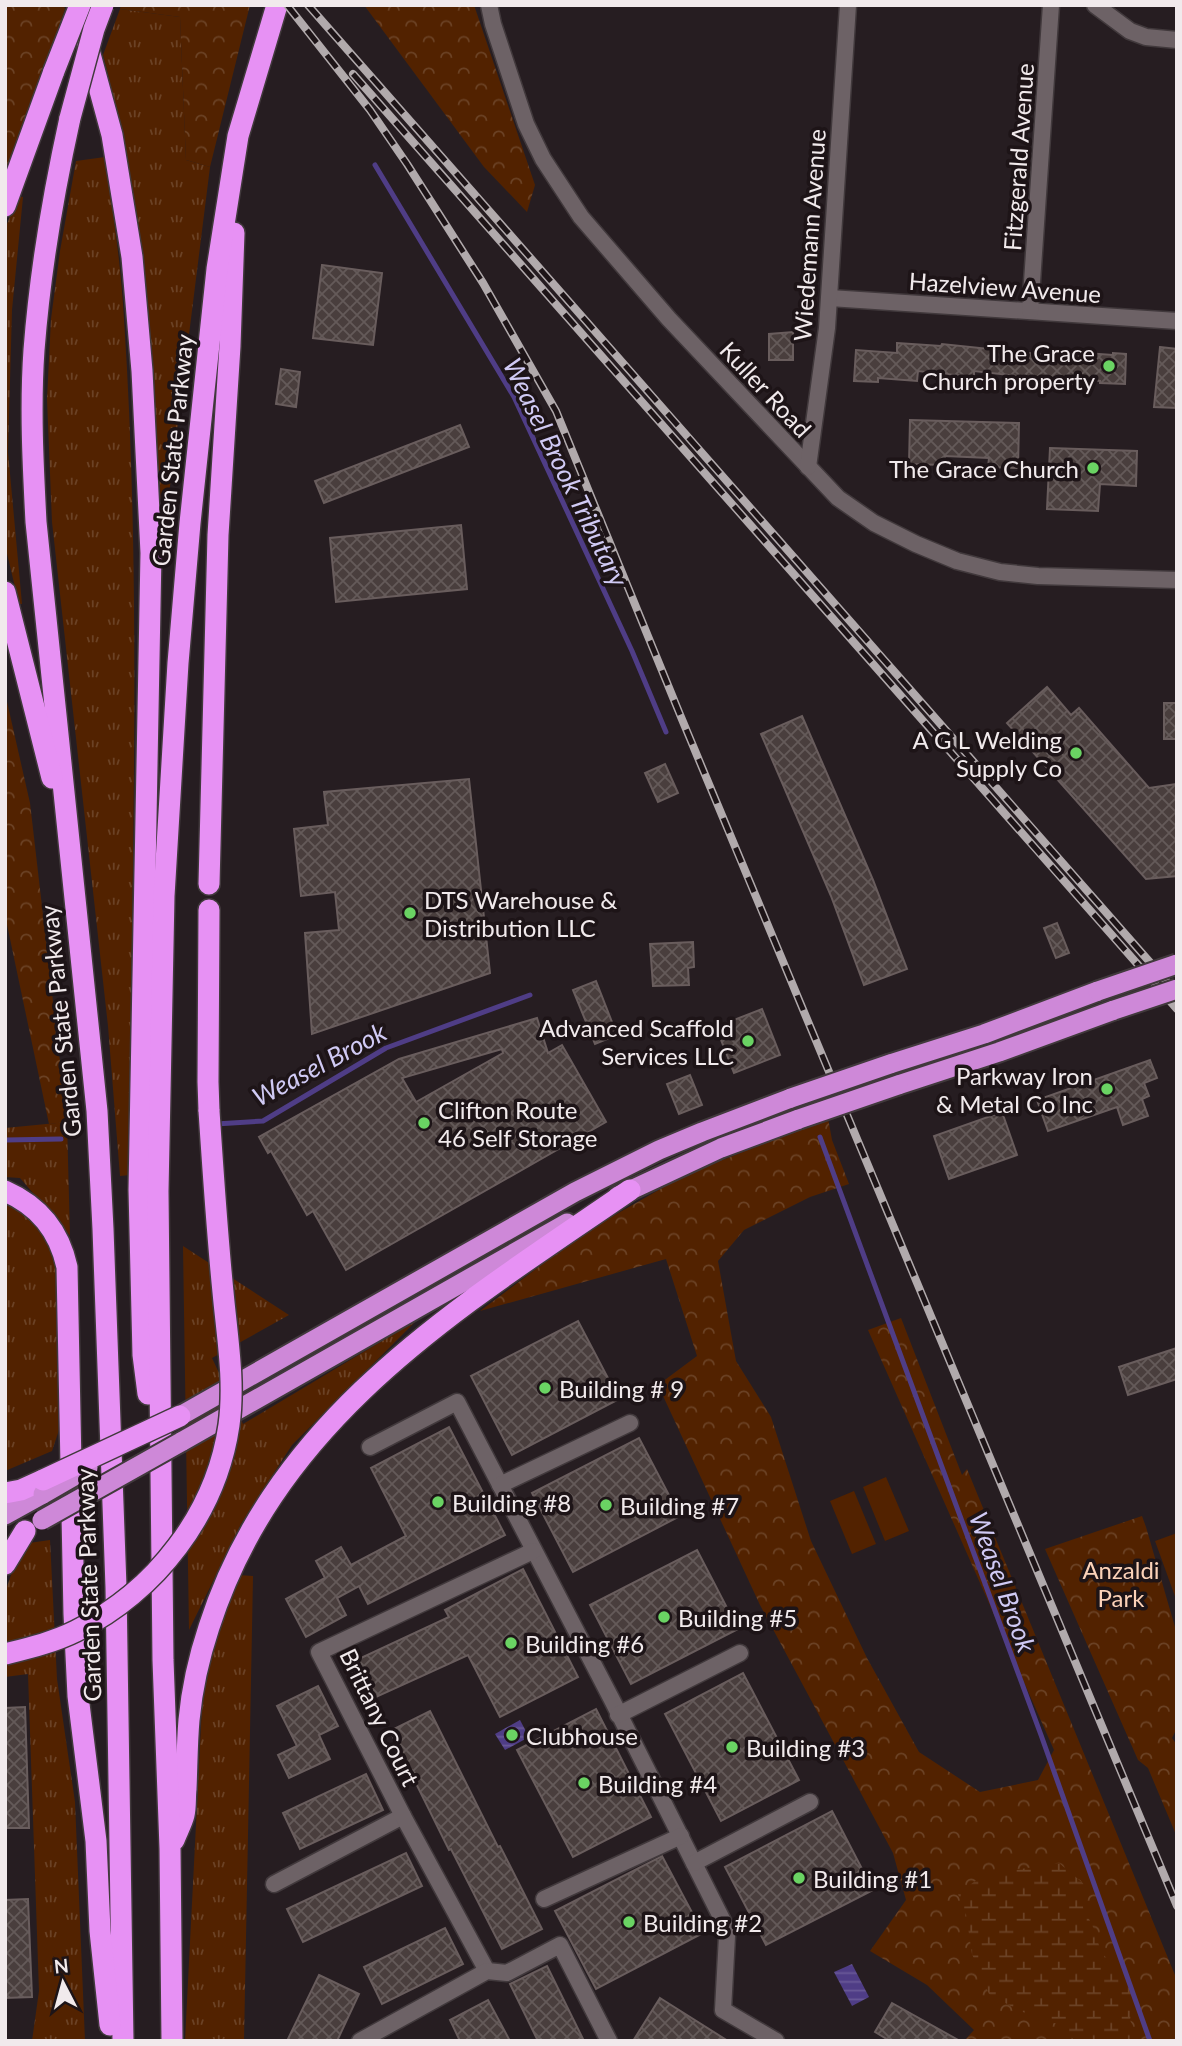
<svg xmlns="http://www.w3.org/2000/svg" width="1182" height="2046" font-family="Lato,sans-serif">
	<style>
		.grass { fill: url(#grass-tufts) }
		.forest { fill: url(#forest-crowns) }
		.wetland { fill: url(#wetland-marsh) }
		.garden { fill: #522200 }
		.water { fill: url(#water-rules) }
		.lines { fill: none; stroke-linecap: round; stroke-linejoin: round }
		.stream { stroke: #4f3d86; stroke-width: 5 }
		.building { fill: url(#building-cross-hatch); stroke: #695d5d; stroke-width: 2; fill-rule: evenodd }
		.minor-casing { stroke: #41393c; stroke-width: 19 }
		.trunk-casing { stroke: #41393c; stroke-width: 23 }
		.motorway-casing { stroke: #41393c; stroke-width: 24 }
		.minor { stroke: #6d6266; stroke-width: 16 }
		.trunk { stroke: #ce88d8; stroke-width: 19 }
		.motorway { stroke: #e791f4; stroke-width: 21 }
		.rail-casing { stroke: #b1aaac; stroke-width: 8 }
		.rail { stroke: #1d1417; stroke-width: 5; stroke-dasharray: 16; stroke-linecap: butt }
		.trunk-bridge-casing { stroke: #41393c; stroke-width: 23; stroke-linecap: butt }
		.motorway-bridge-casing { stroke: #41393c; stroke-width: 24; stroke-linecap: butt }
		.trunk-bridge { stroke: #ce88d8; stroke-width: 19 }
		.motorway-bridge { stroke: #e791f4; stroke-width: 21 }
		.poi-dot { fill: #6ad363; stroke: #1d1417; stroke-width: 2.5 }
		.labels { text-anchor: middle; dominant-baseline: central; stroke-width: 7; stroke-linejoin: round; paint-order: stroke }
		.street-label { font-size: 24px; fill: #f1eaec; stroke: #1d1417 }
		.poi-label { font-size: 24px; fill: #f1eaec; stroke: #1d1417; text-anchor: start }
		.park-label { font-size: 24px; fill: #fcd2b8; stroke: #1d1417 }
		.water-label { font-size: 26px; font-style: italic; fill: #d0caf4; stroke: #1d1417 }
	</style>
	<defs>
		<pattern id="grass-tufts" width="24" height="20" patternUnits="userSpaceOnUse" patternTransform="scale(1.75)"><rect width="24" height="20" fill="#522200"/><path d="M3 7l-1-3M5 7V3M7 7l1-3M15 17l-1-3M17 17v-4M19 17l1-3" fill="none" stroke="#6b4225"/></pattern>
		<pattern id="forest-crowns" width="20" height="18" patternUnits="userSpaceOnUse" patternTransform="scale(1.75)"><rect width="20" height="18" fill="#522200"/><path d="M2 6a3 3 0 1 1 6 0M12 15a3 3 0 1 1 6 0" fill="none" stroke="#6b4225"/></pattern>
		<pattern id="wetland-marsh" width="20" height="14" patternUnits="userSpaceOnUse" patternTransform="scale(1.75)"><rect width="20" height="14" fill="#522200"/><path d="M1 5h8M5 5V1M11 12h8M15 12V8" fill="none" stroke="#6b4225"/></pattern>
		<pattern id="water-rules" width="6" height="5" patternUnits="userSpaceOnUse" patternTransform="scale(1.75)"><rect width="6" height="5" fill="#4f3d86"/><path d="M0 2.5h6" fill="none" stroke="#695997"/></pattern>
		<pattern id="building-cross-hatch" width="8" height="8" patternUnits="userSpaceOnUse" patternTransform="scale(1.75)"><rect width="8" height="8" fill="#493e3d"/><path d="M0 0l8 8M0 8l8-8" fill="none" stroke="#645a59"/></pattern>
	</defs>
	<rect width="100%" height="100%" fill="#261d21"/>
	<g class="grass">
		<path d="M120,9l60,8 6,143 24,7 -46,367 -28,-317 -27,-139 -6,-23z"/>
		<path d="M105,157c8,54 16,108 19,162 19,285 6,571 6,856l-10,1 -12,-150 -56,-504 -5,-123 4,-80 9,-68 16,-90z"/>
		<path d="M18,196l5,1 -11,113 -4,142 14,152h-3l-14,-59v-316z"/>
		<path d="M67,1122l3,114 -50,-58 -15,-1v-49z"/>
		<path d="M5,1201l39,25 13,37 3,164 -8,24 -47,20z"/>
		<path d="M183,1246l106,69 -77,43 31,66 174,-104 -125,125 -51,79 -52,106z"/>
		<path d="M50,1540l7,139 18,123 10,239h-53l7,-50 -11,-317 -23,3v-85l17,-48z"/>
		<path d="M238,1575l15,1 -9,465h-59l19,-374z"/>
	</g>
	<g class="forest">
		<path d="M5,5h59l1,4 -60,171z"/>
		<path d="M121,5h129l-40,162 -24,-7 -6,-143 -60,-8z"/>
		<path d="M364,5h110l61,180 -8,27 -43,-45z"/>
		<path d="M5,693l25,110 37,319 -18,2 -44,-209z"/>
		<path d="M828,1118l4,22 17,44 -39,13 -66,33 -26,31 18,100 35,56 40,124 56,117 52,94 61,40 58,-12 16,-30 -186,-420 33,-12 61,157 5,-6 210,511v61h-213l10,-11 -47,-45 -57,-34 36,-51 -13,-47 -133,-248 -102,-220 39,-29 -31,-97 -186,52 105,-79 100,-57z"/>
		<path d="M1142,1516l4,11 31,107v94l-5,10 5,7v92l-29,-69 -10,-8 -93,-211z"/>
	</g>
	<path class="wetland" d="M1059,1863l25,21 -1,23 11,22 7,23 20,22 12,22 -3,24 9,21h-64l-15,-16 -40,-14 -31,-17 -17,-40 -6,-40 -8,-20 25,-19z"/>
	<g class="garden">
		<path d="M886,1477l23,54 -24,10 -22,-54z"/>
		<path d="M854,1491l22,53 -24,10 -22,-53z"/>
		<path d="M1177,1533v69l-22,-61z"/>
	</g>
	<g class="water">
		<path d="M520,1720l9,17 -24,13 -10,-16z"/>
		<path d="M852,1964l17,33 -17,9 -18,-34z"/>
	</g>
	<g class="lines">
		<g class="stream">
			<path d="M375,165l139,232 118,254 34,81"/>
			<path d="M216,1124l47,-3 123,-73 144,-53"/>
			<path d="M820,1137l221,598 109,306"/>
			<path d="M5,1140l56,-1"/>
		</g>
	</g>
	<g class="building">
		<path d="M322,265l60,8 -9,72 -60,-7z"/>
		<path d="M793,332v28h-24v-26z"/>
		<path d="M897,343l44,3 1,-2 115,12 1,-5 55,4v-2l13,1 -1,30 -25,-1v-2l-26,-3 -1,6 -22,-2v2l-24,-2 1,-5 -54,-6v6l-56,-6 -1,10 -39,-3v4l-24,-1 2,-31 41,3z"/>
		<path d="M1160,347l17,2v59l-23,-1z"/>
		<path d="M281,369l19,3 -4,35 -20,-3z"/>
		<path d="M910,420l109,3 -1,45 -30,-1 1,-9 -44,-2v9l-36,-1z"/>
		<path d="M460,425l9,22 -145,56 -9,-22z"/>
		<path d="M1050,448l87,3 -1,35 -36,-2 -2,27 -51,-2z"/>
		<path d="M461,525l6,64 -131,13 -6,-64z"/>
		<path d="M1047,687l24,28 8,-7 70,80 28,-4v92l-31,3 -139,-156z"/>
		<rect x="1164" y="703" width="13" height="36"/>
		<path d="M802,716l71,164 34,89 -43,16 -33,-89 -70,-162z"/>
		<path d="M665,764l13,29 -20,9 -13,-29z"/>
		<path d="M469,779l21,194 -178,61 -7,-101 34,-3 -4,-38 -34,4 -7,-67 34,-4 -4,-33z"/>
		<path d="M1057,923l12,30 -13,5 -12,-30z"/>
		<path d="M693,942l1,25 -6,1 1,17 -36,1 -3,-42z"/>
		<path d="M596,981l21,54 -22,9 -22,-54z"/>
		<path d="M762,1009l18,46 -46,18 -18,-46z"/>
		<path d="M537,1018l11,35 14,-8 44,77 -260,148 -33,-59 -6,4 -36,-64 -3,2 -9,-16 140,-78zM502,1049l1,4 -87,49 -14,-24z"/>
		<path d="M1150,1060l7,18 -13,5 5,13 -7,3 6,17 -25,9 -6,-18 -69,24 -11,-31z"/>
		<path d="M690,1075l12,30 -23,9 -12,-30z"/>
		<path d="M1002,1112l15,43 -68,24 -15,-43z"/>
		<path d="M578,1321l41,78 -107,56 -41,-79z"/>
		<path d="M1177,1348v31l-49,16 -9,-28z"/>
		<path d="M449,1427l56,108 -137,69 -9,-18 -22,12 9,17 -40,22 -20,-38 39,-21 -9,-17 25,-14 10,18 55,-29 -35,-68z"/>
		<path d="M639,1438l41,78 -107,56 -41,-79z"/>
		<path d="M697,1550l41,79 -107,55 -41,-79z"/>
		<path d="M523,1569l55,108 -78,40 -32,-62 -103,47 -17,-38 101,-47 -4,-7z"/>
		<path d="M743,1673l56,107 -78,41 -56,-107z"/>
		<path d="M318,1686l20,40 -19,9 11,24 -41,19 -11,-23 19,-9 -20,-40z"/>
		<path d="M25,1707l4,121h-24v-120z"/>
		<path d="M596,1709l55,108 -78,40 -56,-107z"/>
		<path d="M430,1711l68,136 2,-1 42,83 -40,20 -51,-100 -2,1 -59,-119z"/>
		<path d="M366,1774l17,36 -83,39 -17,-36z"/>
		<path d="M832,1811l41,79 -107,55 -41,-78z"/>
		<path d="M406,1853l16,33 -119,56 -16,-33z"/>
		<path d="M662,1856l41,77 -107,56 -41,-78z"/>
		<path d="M28,1899l4,98 -27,1v-98z"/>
		<path d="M445,1928l18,36 -81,40 -18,-37z"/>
		<path d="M547,1966l37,75h-46l-28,-57z"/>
		<path d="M319,1975l40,19 -22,47h-50z"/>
		<path d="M660,1998l68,43h-95z"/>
		<path d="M488,2000l22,41h-50l-10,-21z"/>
		<path d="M892,2003l68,38h-70l-15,-9z"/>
	</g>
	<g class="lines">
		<defs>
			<g id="minor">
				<path d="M489,5l4,19 33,100 17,35 38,58 88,102 169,179 36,25 42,21 41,17 43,11 38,4 139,4"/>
				<path d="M1095,5l35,26 16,6 31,3"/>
				<path d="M830,298l347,23"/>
				<path d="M1030,311l21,-306"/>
				<path d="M808,467l19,-139 21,-323"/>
				<path d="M370,1447l87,-45 154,296 112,223 4,15 -4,74 53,31"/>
				<path d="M500,1485l130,-62"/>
				<path d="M618,1715l122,-62"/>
				<path d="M694,1863l116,-61"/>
				<path d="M274,1884l129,-68"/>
				<path d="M544,1899l137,-63"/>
				<path d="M487,1971l-84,-155 -84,-164 214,-101"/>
				<path d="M360,2041l127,-70 20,2 53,-28 49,96"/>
			</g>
			<g id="trunk">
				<path d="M890,1064l94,-30 114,-43"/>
				<path d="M898,1085l101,-33 115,-42"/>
				<path d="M618,1196l103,-48 78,-29"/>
				<path d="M180,1416l395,-224 84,-42 43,-18 89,-34"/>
				<path d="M181,1442l386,-219"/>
				<path d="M5,1515l38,-21"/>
			</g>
			<g id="motorway">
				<path d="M87,43l25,92 20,122 10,114 9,182 -12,637 4,165 5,39"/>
				<path d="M70,118c-17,77 -30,154 -36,232 -4,57 -1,115 2,172l61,589 6,118 13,358 7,454"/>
				<path d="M5,206l49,-135"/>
				<path d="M5,592l47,186"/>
				<path d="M209,884l9,-349 12,-189 4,-113"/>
				<path d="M209,910l-1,172 1,29"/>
				<path d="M5,1191c34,15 54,39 62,76l7,347 4,82 18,145 4,90 10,94"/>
				<path d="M5,1493l16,-3 22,-10"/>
				<path d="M5,1564l20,-33"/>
				<path d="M174,1840c3,-8 8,-17 10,-25 2,-8 1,-18 2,-26 1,-23 1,-46 3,-69 3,-32 10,-63 20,-93 68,-211 249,-319 421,-437"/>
				<path d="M172,2041l-2,-193 -7,-188 -5,-469 6,-295 14,-233 12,-140 27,-254 21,-133 39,-131"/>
			</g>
		</defs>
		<use href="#minor" class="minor-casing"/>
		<use href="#trunk" class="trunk-casing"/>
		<use href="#motorway" class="motorway-casing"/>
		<use href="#minor" class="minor"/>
		<use href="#trunk" class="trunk"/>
		<use href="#motorway" class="motorway"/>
		<defs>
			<g id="rail">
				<path d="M287,5l83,105 37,54 76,119 73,128 125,306 496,1189"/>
				<path d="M308,5l869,988"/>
				<path d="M353,74l824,935"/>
			</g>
		</defs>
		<use href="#rail" class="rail-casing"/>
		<use href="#rail" class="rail"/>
		<defs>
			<g id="trunk-bridge">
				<path d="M1098,991l79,-27"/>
				<path d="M1114,1010l63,-21"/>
				<path d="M791,1098l99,-34"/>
				<path d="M799,1119l99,-34"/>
				<path d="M43,1494l45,-26"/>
				<path d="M42,1520l139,-78"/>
			</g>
			<g id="motorway-bridge">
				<path d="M54,71l26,-66"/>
				<path d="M70,118l24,-89 9,-24"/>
				<path d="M43,1480l137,-64"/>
				<path d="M5,1654c24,-6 49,-12 71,-23 80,-40 140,-117 153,-206 6,-44 -2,-89 -6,-133 -6,-60 -10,-121 -14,-181"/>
			</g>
		</defs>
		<use href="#trunk-bridge" class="trunk-bridge-casing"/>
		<use href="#motorway-bridge" class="motorway-bridge-casing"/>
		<use href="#trunk-bridge" class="trunk-bridge"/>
		<use href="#motorway-bridge" class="motorway-bridge"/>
	</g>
	<g class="poi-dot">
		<circle cx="1109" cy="366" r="7"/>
		<circle cx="1093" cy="468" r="7"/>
		<circle cx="1076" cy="753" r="7"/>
		<circle cx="410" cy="913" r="7"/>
		<circle cx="748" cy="1041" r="7"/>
		<circle cx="1107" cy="1089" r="7"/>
		<circle cx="424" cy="1123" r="7"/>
		<circle cx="545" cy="1388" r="7"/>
		<circle cx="438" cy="1502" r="7"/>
		<circle cx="606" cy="1505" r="7"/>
		<circle cx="664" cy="1617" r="7"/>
		<circle cx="511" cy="1643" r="7"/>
		<circle cx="512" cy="1735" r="7"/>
		<circle cx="732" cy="1747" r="7"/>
		<circle cx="584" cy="1783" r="7"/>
		<circle cx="799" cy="1878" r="7"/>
		<circle cx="629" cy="1922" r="7"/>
	</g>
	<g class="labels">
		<g class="street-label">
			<text transform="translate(1018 157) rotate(-86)">Fitzgerald Avenue</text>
			<text transform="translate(809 235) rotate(-86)">Wiedemann Avenue</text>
			<text transform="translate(1005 287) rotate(4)">Hazelview Avenue</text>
			<text transform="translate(766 389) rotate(47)">Kuller Road</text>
			<text transform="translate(172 450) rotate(-84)">Garden State Parkway</text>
			<text transform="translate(60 1021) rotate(-96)">Garden State Parkway</text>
			<text transform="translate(88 1585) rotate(-92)">Garden State Parkway</text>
			<text transform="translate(380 1717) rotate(64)">Brittany Court</text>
		</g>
		<g class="poi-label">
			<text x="1095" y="352" text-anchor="end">The Grace<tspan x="1095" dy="28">Church property</tspan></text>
			<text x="1079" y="468" text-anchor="end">The Grace Church</text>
			<text x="1062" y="739" text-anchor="end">A G L Welding<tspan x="1062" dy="28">Supply Co</tspan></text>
			<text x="424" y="899">DTS Warehouse &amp;<tspan x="424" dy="28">Distribution LLC</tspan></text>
			<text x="734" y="1027" text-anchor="end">Advanced Scaffold<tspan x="734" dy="28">Services LLC</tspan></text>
			<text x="1093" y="1075" text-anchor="end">Parkway Iron<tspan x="1093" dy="28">&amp; Metal Co Inc</tspan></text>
			<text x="438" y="1109">Clifton Route<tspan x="438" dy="28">46 Self Storage</tspan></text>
			<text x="559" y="1388">Building # 9</text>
			<text x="452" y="1502">Building #8</text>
			<text x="620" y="1505">Building #7</text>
			<text x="678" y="1617">Building #5</text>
			<text x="525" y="1643">Building #6</text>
			<text x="526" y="1735">Clubhouse</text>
			<text x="746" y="1747">Building #3</text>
			<text x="598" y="1783">Building #4</text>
			<text x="813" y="1878">Building #1</text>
			<text x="643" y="1922">Building #2</text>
		</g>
		<g class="park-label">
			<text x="1121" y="1569">Anzaldi<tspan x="1121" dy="28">Park</tspan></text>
		</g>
		<g class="water-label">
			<text transform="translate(566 472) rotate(64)">Weasel Brook Tributary</text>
			<text transform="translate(319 1064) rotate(-28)">Weasel Brook</text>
			<text transform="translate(1003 1582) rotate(70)">Weasel Brook</text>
		</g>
	</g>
	<rect width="1182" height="2046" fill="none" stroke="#f1eaec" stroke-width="14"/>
	<g transform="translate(63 1983) rotate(354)" stroke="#1d1417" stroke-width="5" paint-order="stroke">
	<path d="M0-5L12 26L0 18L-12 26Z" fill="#f1eaec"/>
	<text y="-10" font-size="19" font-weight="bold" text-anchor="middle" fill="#f1eaec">N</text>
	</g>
</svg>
